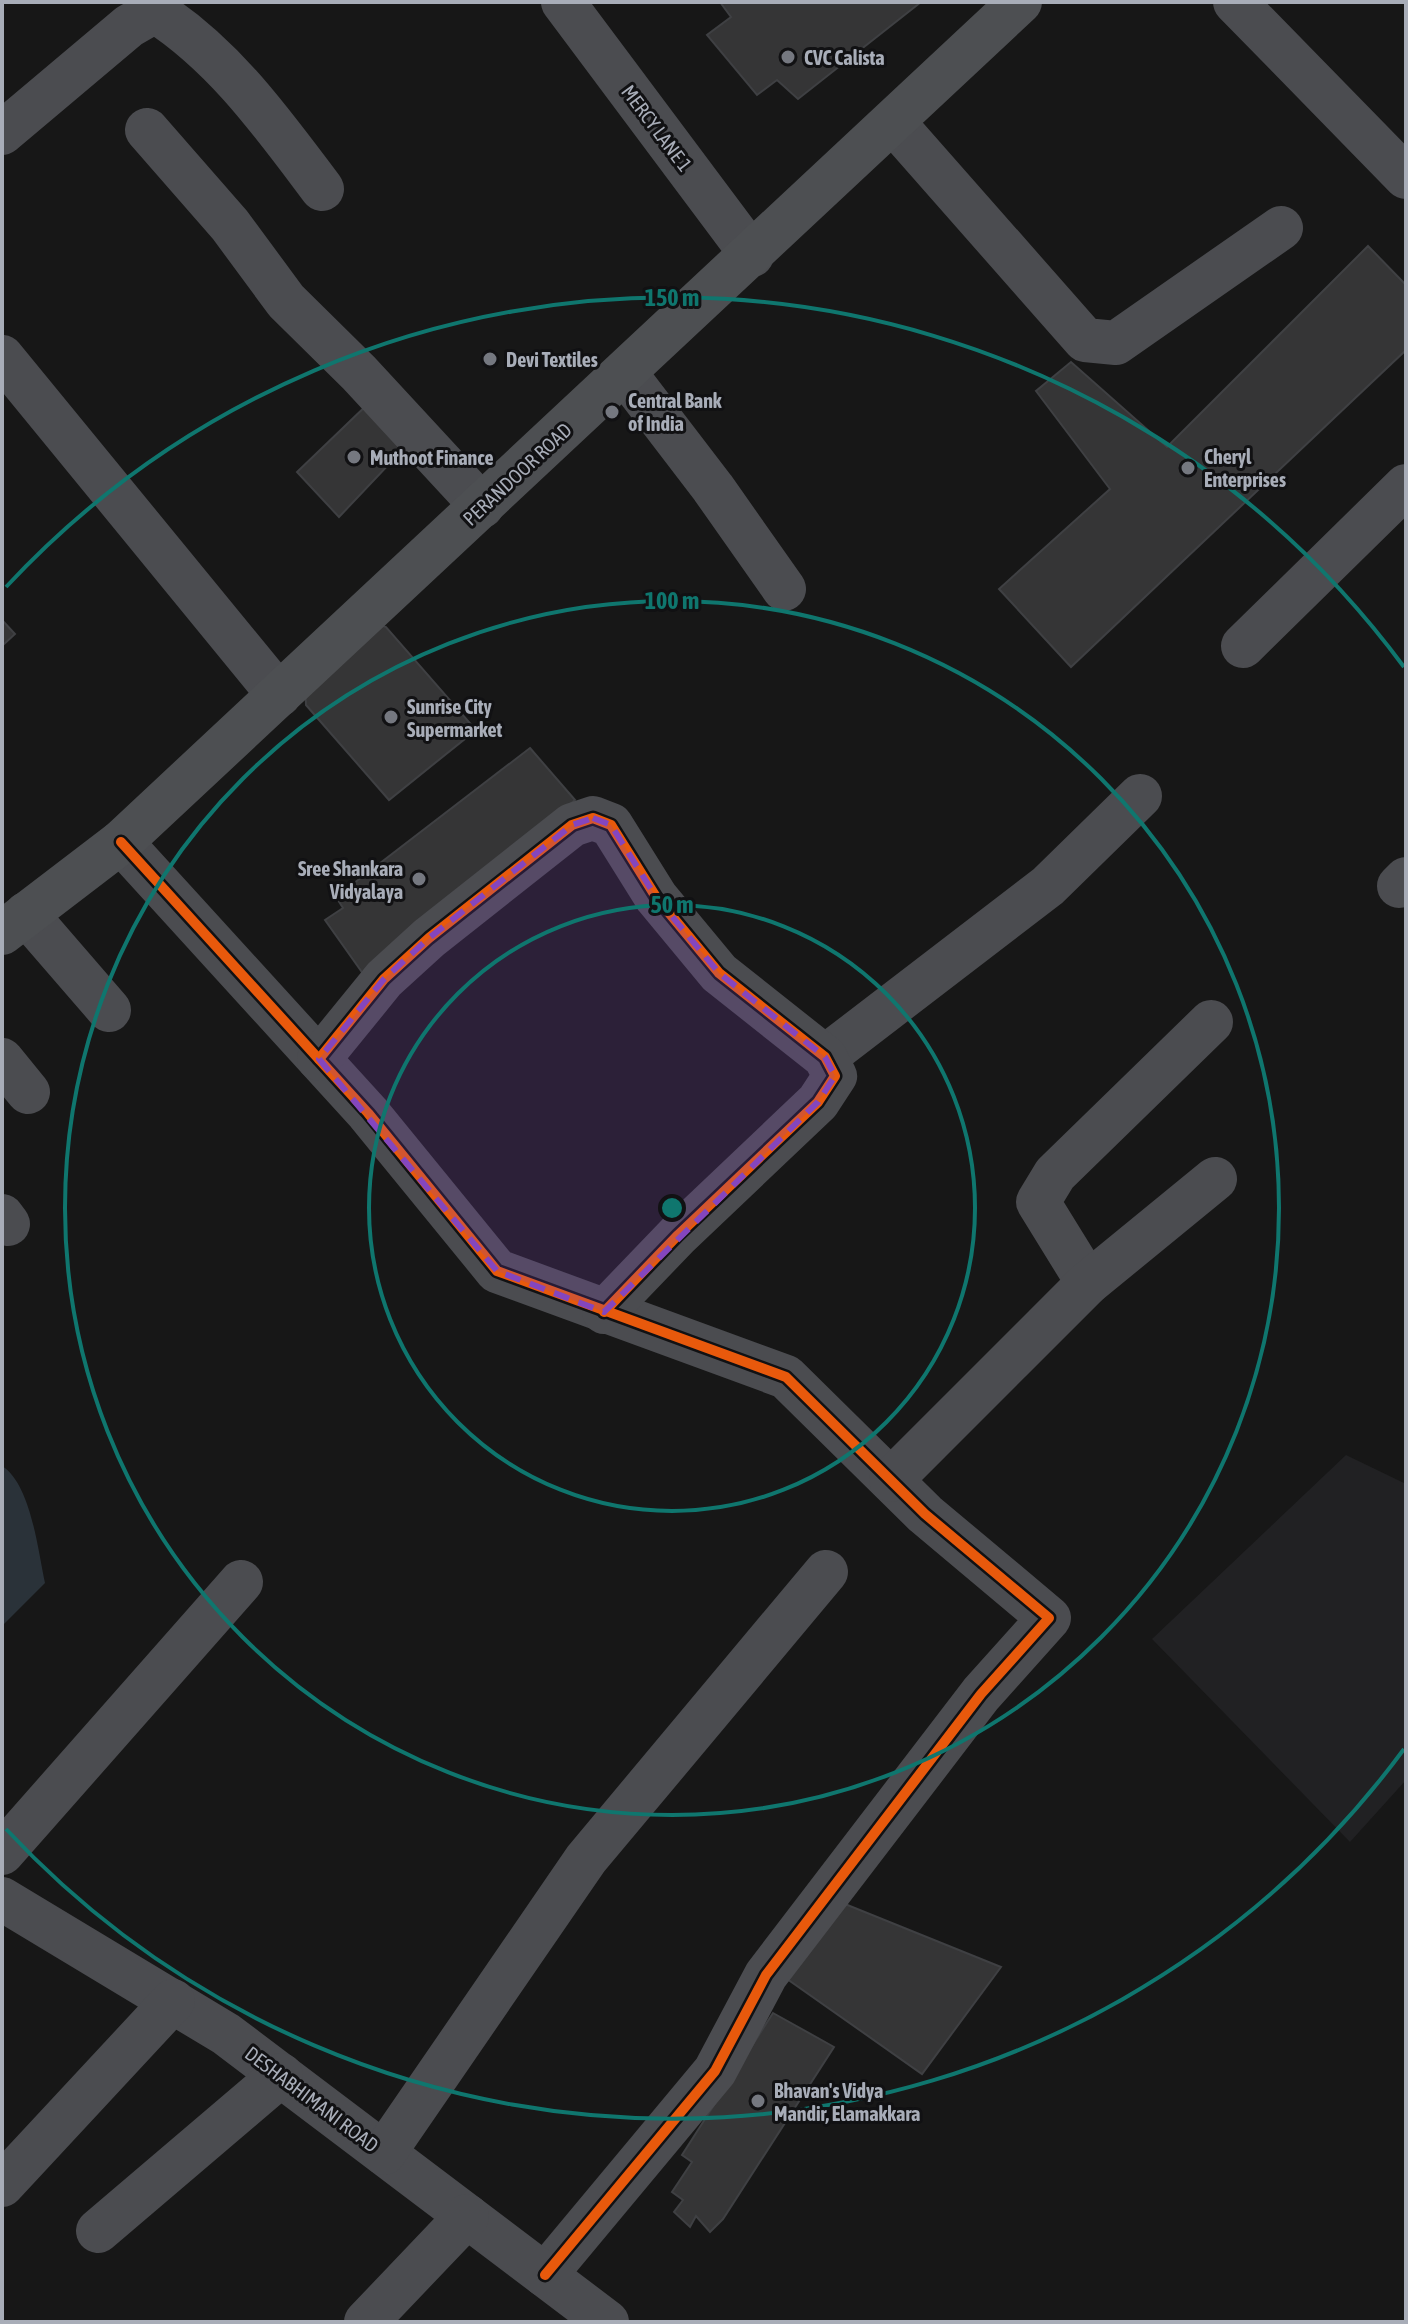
<svg xmlns="http://www.w3.org/2000/svg" width="1408" height="2324" font-family="'Asap Condensed',sans-serif">
	<style>
		.built { fill: #212123 }
		.water { fill: #2a3239 }
		.building { fill: #353536; stroke: #3f4043; stroke-width: 2 }
		.lines { fill: none; stroke-linecap: round; stroke-linejoin: round }
		.minor { stroke: #4b4c50; stroke-width: 44 }
		.major { stroke: #4d4f52; stroke-width: 44 }
		.cycleway-casing { stroke: #111113; stroke-width: 15 }
		.cycleway { stroke: #e8590c; stroke-width: 10 }
		.marked { fill: #8446be; fill-opacity: 0.2; stroke: #8446be; stroke-width: 6; stroke-dasharray: 16 10; stroke-linejoin: round }
		.ring { fill: none; stroke: #0f766e; stroke-width: 4 }
		.poi-dot { fill: #757880; stroke: #111113; stroke-width: 3 }
		.labels { text-anchor: middle; dominant-baseline: central; stroke-width: 6; stroke-linejoin: round; paint-order: stroke }
		.poi-label { font-size: 20px; font-weight: bold; fill: #a8adb8; stroke: #111113; text-anchor: start }
		.street-label { font-size: 20px; fill: #a8adb8; stroke: #111113 }
		.centre { fill: #0f766e; stroke: #111113; stroke-width: 4 }
		.ring-label { font-size: 24px; text-anchor: middle; font-weight: bold; fill: #0f766e; stroke: #111113; stroke-width: 6; stroke-linejoin: round; paint-order: stroke }
	</style>
	<rect width="100%" height="100%" fill="#171717"/>
	<path class="built" d="M1346,1455l60,29v296l-56,62 -198,-203z"/>
	<path class="water" d="M2,1466c29,18 36,85 43,117l-43,43z"/>
	<g class="building">
		<path d="M720,2h201l-123,97 -21,-19 -20,15 -50,-60 24,-18z"/>
		<path d="M1368,246l38,39v65l-335,317 -72,-78 111,-100 -74,-98 35,-29 96,85z"/>
		<path d="M371,401l39,41 -71,75 -42,-45z"/>
		<path d="M2,620l13,14 -13,12z"/>
		<path d="M374,623l12,4 90,103 -87,70 -83,-95 -1,-19z"/>
		<path d="M530,748l45,52 -211,175 -39,-55 18,-12 -7,-11z"/>
		<path d="M835,1900l166,67 -79,107 -142,-100z"/>
		<path d="M773,2013l61,34 -111,172 -13,13 -14,-16 -6,11 -16,-15 9,-12 -11,-8 20,-30 -10,-7z"/>
	</g>
	<g class="lines">
		<g class="minor">
			<path d="M563,2l189,253"/>
			<path d="M1235,2l171,175"/>
			<path d="M893,122l192,218 31,3 165,-115"/>
			<path d="M147,130l83,95 56,76 73,72 123,133"/>
			<path d="M2,133l127,-107 26,-15c70,45 118,113 167,178"/>
			<path d="M2,357l277,338"/>
			<path d="M625,373l88,115 71,101"/>
			<path d="M1243,646l163,-160"/>
			<path d="M121,842l247,271 129,158 289,106 139,137 124,104 -68,76 -215,281 -51,96 -170,204"/>
			<path d="M1399,886l7,-7"/>
			<path d="M26,914l83,96"/>
			<path d="M825,1057l223,-171 92,-90"/>
			<path d="M319,1059l65,-80 45,-41 143,-113 21,-7 18,7 45,72 63,76 106,84 10,19 -17,26 -140,133 -74,77"/>
			<path d="M2,1060l26,32"/>
			<path d="M2,1216l6,8"/>
			<path d="M1088,1283l-50,-81 17,-28 156,-152"/>
			<path d="M891,1480l197,-197 127,-104"/>
			<path d="M2,1853l239,-271"/>
			<path d="M2,1899l224,135 381,288"/>
			<path d="M384,2153l202,-294 240,-287"/>
			<path d="M2,2185l171,-184"/>
			<path d="M98,2231l183,-156"/>
			<path d="M366,2322l101,-106"/>
		</g>
		<path class="major" d="M2,933l119,-91 899,-840"/>
		<defs>
			<g id="cycleway">
				<path d="M121,842l247,271 129,158 289,106 139,137 124,104 -68,76 -215,281 -51,96 -170,204"/>
				<path d="M319,1059l65,-80 45,-41 143,-113 21,-7 18,7 45,72 63,76 106,84 10,19 -17,26 -140,133 -74,77"/>
			</g>
		</defs>
		<use href="#cycleway" class="cycleway-casing"/>
		<use href="#cycleway" class="cycleway"/>
	</g>
	<path class="marked" d="M593,818l18,7 45,72 63,76 106,84 10,19 -17,26 -214,210 -107,-41 -178,-212 65,-80 45,-41 143,-113z"/>
	<g class="ring">
		<circle cx="672" cy="1208" r="303"/>
		<circle cx="672" cy="1208" r="607"/>
		<path d="M1404 1749A910 910 0 0 1 6 1829M6 587A910 910 0 0 1 1404 667"/>
	</g>
	<g class="poi-dot">
		<circle cx="788" cy="57" r="8"/>
		<circle cx="490" cy="359" r="8"/>
		<circle cx="612" cy="412" r="8"/>
		<circle cx="354" cy="457" r="8"/>
		<circle cx="1188" cy="468" r="8"/>
		<circle cx="391" cy="717" r="8"/>
		<circle cx="419" cy="879" r="8"/>
		<circle cx="758" cy="2101" r="8"/>
	</g>
	<g class="labels">
		<g class="poi-label">
			<text x="804" y="57">CVC Calista</text>
			<text x="506" y="359">Devi Textiles</text>
			<text x="628" y="400">Central Bank<tspan x="628" dy="23">of India</tspan></text>
			<text x="1204" y="456">Cheryl<tspan x="1204" dy="23">Enterprises</tspan></text>
			<text x="370" y="457">Muthoot Finance</text>
			<text x="407" y="706">Sunrise City<tspan x="407" dy="23">Supermarket</tspan></text>
			<text x="403" y="868" text-anchor="end">Sree Shankara<tspan x="403" dy="23">Vidyalaya</tspan></text>
			<text x="774" y="2090">Bhavan's Vidya<tspan x="774" dy="23">Mandir, Elamakkara</tspan></text>
		</g>
		<g class="street-label">
			<text transform="translate(657 128) rotate(53)">MERCY LANE 1</text>
			<text transform="translate(517 474) rotate(-43)">PERANDOOR ROAD</text>
			<text transform="translate(312 2099) rotate(37)">DESHABHIMANI ROAD</text>
		</g>
	</g>
	<circle cx="672" cy="1208" r="12" class="centre"/>
	<g class="ring-label">
		<text x="672" y="306">150 m</text>
		<text x="672" y="609">100 m</text>
		<text x="672" y="913">50 m</text>
	</g>
	<rect width="1408" height="2324" fill="none" stroke="#a8adb8" stroke-width="8"/>
</svg>
